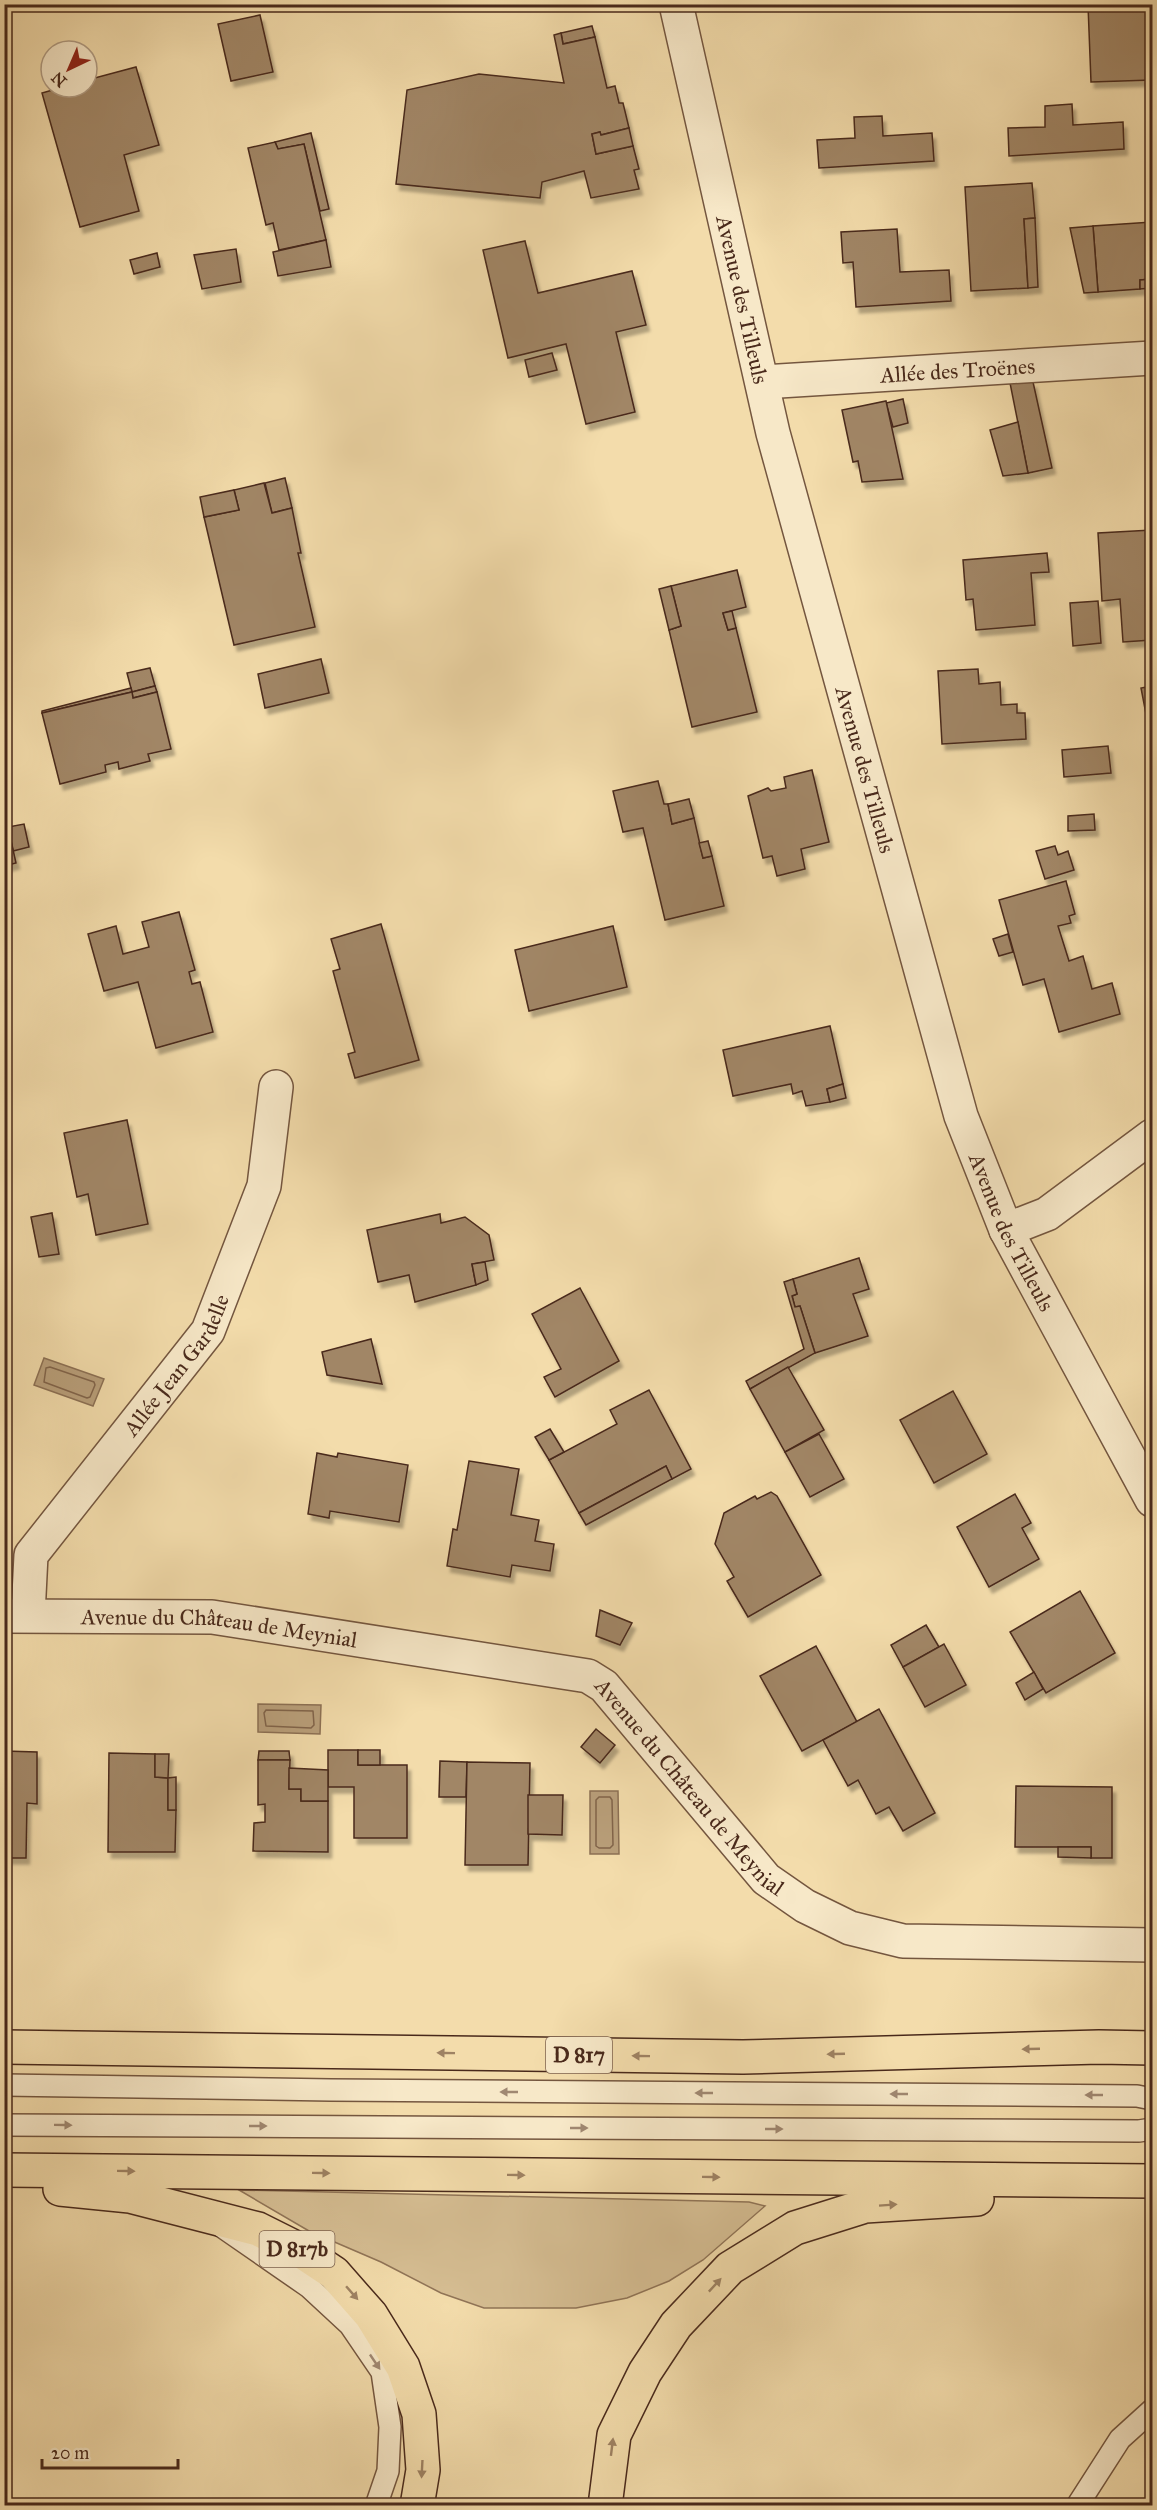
<svg xmlns="http://www.w3.org/2000/svg" width="1157" height="2510" font-family="'IM FELL Great Primer',serif">
	<style>
		.green { fill: #d6be93; stroke: #907457; stroke-width: 1.5 }
		.water { fill: #b99f7a; stroke: #8c7054; stroke-width: 1.5 }
		.lines { fill: none; stroke-linecap: round; stroke-linejoin: round }
		.shore { stroke: #81644a; stroke-width: 1.5 }
		.building { fill: #a18666; stroke: #49291b; stroke-width: 1.5; filter: url(#shadow) }
		.lane-casing { stroke: #74563f; stroke-width: 24 }
		.street-casing { stroke: #74563f; stroke-width: 36 }
		.primary-casing { stroke: #49291b; stroke-width: 36 }
		.lane { stroke: #f7e8c8; stroke-width: 21 }
		.street { stroke: #f7e8c8; stroke-width: 33 }
		.primary { stroke: #f3dcab; stroke-width: 33 }
		.oneway { fill: #9e8263 }
		.oneway2 { fill: #a08872 }
		.labels { text-anchor: middle; dominant-baseline: central; stroke-width: 6; stroke-linejoin: round; paint-order: stroke }
		.shield { fill: #f7e8c8; stroke: #7d624f; stroke-width: 1.5 }
		.shield-label { font-size: 21px; font-weight: bold; fill: #49291b }
		.street-label { font-size: 22px; fill: #49291b; stroke: #f7e8c8 }
	</style>
	<defs>
		<filter id="shadow"><feDropShadow dx="3.5" dy="6" stdDeviation="1.5" flood-color="#0004"/></filter>
	</defs>
	<rect width="100%" height="100%" fill="#f3dcab"/>
	<filter id="stains"><feTurbulence type="fractalNoise" baseFrequency=".00333" numOctaves="4"/><feColorMatrix values="0 0 0 0 .2 0 0 0 0 .09 0 0 0 0 .02 0 0 0 .5 -.17"/></filter>
	<radialGradient id="worn" r=".72"><stop offset=".6" stop-color="#630" stop-opacity="0"/><stop offset="1" stop-color="#630" stop-opacity=".3"/></radialGradient>
	<path class="green" d="M239,2190l510,12 16,4 -62,54 -34,21 -42,17 -51,10h-92l-43,-15 -60,-31 -72,-31z"/>
	<g class="water">
		<path d="M44,1358l60,21 -11,27 -59,-21z"/>
		<path d="M258,1704l63,1 -1,29 -62,-2z"/>
		<path d="M590,1791h28l1,63h-29z"/>
	</g>
	<g class="lines">
		<g class="shore">
			<path d="M50,1367l44,15 1,3 -5,12 -3,1 -43,-16 2,-14z"/>
			<path d="M266,1710l47,1 1,14 -3,3 -45,-2 -2,-13z"/>
			<path d="M599,1797h11l2,3 1,45 -3,3h-11l-3,-2v-46z"/>
		</g>
	</g>
	<g class="building">
		<path d="M1152,4v76l-61,2 -3,-77z"/>
		<path d="M260,15l13,57 -42,9 -13,-57z"/>
		<path d="M592,26l3,11 -32,7 -2,-11z"/>
		<path d="M561,33l2,11 32,-7 12,51 8,-2 4,17h4l6,25 -28,7 -1,-3 -8,2 4,20 37,-8 6,23 -5,1 5,19 -48,9 -7,-27 -42,11 -2,16 -144,-14 11,-94 72,-16 85,9 -10,-48z"/>
		<path d="M136,67l23,78 -35,10 15,56 -59,16 -38,-134 21,-6h24v-7z"/>
		<path d="M1072,104l1,21 50,-3 1,27 -115,7 -1,-28 37,-1v-21z"/>
		<path d="M882,116l1,20 49,-3 2,28 -115,7 -2,-28 38,-2 -1,-21z"/>
		<path d="M629,128l4,18 -37,8 -4,-20 8,-2 1,3z"/>
		<path d="M311,133l18,76 -9,2 -16,-67 -26,5 -3,-7z"/>
		<path d="M275,142l3,7 26,-5 22,96 -47,10 -6,-27 -7,2 -18,-77z"/>
		<path d="M1032,183l3,35 -11,1 4,69 -57,3 -6,-104z"/>
		<path d="M1035,218l3,69 -10,1 -4,-69z"/>
		<path d="M1152,222v57l-12,1v9l-42,3 -5,-66z"/>
		<path d="M1093,226l5,66 -14,1 -14,-65z"/>
		<path d="M897,229l3,43 49,-2 2,31 -95,6 -3,-45 -10,1 -2,-31z"/>
		<path d="M326,240l5,27 -53,9 -5,-24z"/>
		<path d="M525,241l13,52 94,-22 14,54 -30,7 19,80 -49,12 -20,-80 -58,14 -25,-108z"/>
		<path d="M236,249l5,33 -39,7 -8,-34z"/>
		<path d="M157,253l3,14 -26,7 -4,-14z"/>
		<path d="M1152,279v9l-12,1v-9z"/>
		<path d="M552,353l5,17 -28,7 -4,-17z"/>
		<path d="M1033,382l19,86 -24,5 -18,-90z"/>
		<path d="M903,399l5,24 -15,4 -7,-24z"/>
		<path d="M886,401l17,78 -41,3 -4,-21 -5,1 -11,-52z"/>
		<path d="M1018,422l10,51 -25,3 -13,-46z"/>
		<path d="M285,478l7,30 -20,5 -7,-30z"/>
		<path d="M264,483l8,30 20,-5 9,45h-3l17,74 -81,18 -30,-128 35,-7 -5,-20z"/>
		<path d="M234,490l5,20 -35,7 -4,-20z"/>
		<path d="M1152,530v110l-29,2 -3,-43 -18,2 -4,-68z"/>
		<path d="M1047,553l2,19 -18,1 4,52 -59,5 -3,-31 -7,1 -3,-40z"/>
		<path d="M737,570l9,37 -23,6 5,17 8,-2 21,84 -65,15 -23,-97 12,-4 -10,-40z"/>
		<path d="M671,586l10,40 -12,4 -10,-41z"/>
		<path d="M1098,601l3,42 -28,3 -3,-43z"/>
		<path d="M732,611l4,17 -8,2 -5,-17z"/>
		<path d="M321,659l8,34 -64,15 -7,-34z"/>
		<path d="M150,668l5,18 -23,6 -5,-19z"/>
		<path d="M978,669l1,15 21,-2 1,23 16,-1v9h8l1,26 -84,5 -4,-73z"/>
		<path d="M155,686l2,6 -24,6 -1,-6z"/>
		<path d="M1152,686v59l-11,-57z"/>
		<path d="M131,688l1,4 -90,21v-2z"/>
		<path d="M132,692l1,6 24,-6 14,57 -23,5 2,7 -31,8 -1,-7 -13,3 1,7 -46,12 -18,-71z"/>
		<path d="M1108,746l3,27 -47,4 -2,-27z"/>
		<path d="M812,770l17,72 -28,7 4,20 -28,7 -5,-20 -9,2 -15,-62 20,-8 3,3 15,-3 -2,-11z"/>
		<path d="M658,781l6,23h4l4,20 22,-6 9,40 9,-2 12,50 -59,14 -22,-92 -20,4 -10,-41z"/>
		<path d="M689,799l5,19 -22,6 -4,-20z"/>
		<path d="M1094,814l1,16 -27,1v-15z"/>
		<path d="M24,824l5,23 -16,4 -5,-24z"/>
		<path d="M8,827l8,36 -12,3v-38z"/>
		<path d="M708,841l4,15 -9,2 -4,-15z"/>
		<path d="M1055,846l3,9 10,-4 6,19 -29,9 -9,-28z"/>
		<path d="M1066,881l9,33 -6,2 2,7 -13,3 11,35 14,-5 9,33 20,-6 8,31 -61,18 -15,-53 -21,6 -24,-85z"/>
		<path d="M179,912l16,58 -6,2 3,12 8,-2 13,50 -57,16 -18,-66 -34,9 -16,-57 28,-8 7,28 26,-7 -7,-25z"/>
		<path d="M381,924l38,136 -64,18 -7,-24 7,-2 -22,-81 7,-2 -9,-30z"/>
		<path d="M613,926l14,61 -98,24 -14,-61z"/>
		<path d="M1008,934l5,18 -14,4 -6,-17z"/>
		<path d="M830,1026l13,58 -16,5 3,13 -24,4 -4,-15 -9,3 -2,-10 -58,12 -10,-46z"/>
		<path d="M843,1084l3,14 -16,4 -3,-13z"/>
		<path d="M127,1120l21,104 -52,11 -8,-41 -11,3 -13,-64z"/>
		<path d="M52,1213l7,41 -20,3 -8,-40z"/>
		<path d="M440,1214l1,9 24,-6 24,18 5,25 -22,4 4,21 -61,17 -6,-27 -31,7 -11,-52z"/>
		<path d="M859,1258l10,31 -16,5 15,42 -53,17 -15,-47 -5,1 -3,-11 5,-2 -4,-15z"/>
		<path d="M485,1262l3,18 -12,5 -4,-21z"/>
		<path d="M793,1279l4,15 -5,2 3,11 5,-1 15,47 -65,36 -4,-8 58,-32 -20,-67z"/>
		<path d="M580,1288l39,73 -64,36 -11,-20 17,-8 -29,-55z"/>
		<path d="M371,1339l11,45 -55,-9 -5,-23z"/>
		<path d="M788,1367l36,63 -39,22 -35,-63z"/>
		<path d="M649,1390l42,79 -19,10 -6,-13 -87,47 -30,-53 68,-36 -7,-14z"/>
		<path d="M953,1391l34,63 -53,29 -34,-63z"/>
		<path d="M550,1429l14,23 -15,8 -14,-23z"/>
		<path d="M819,1434l25,45 -34,18 -25,-45z"/>
		<path d="M317,1453l20,4 1,-4 70,12 -9,57 -69,-11 -1,7 -21,-4z"/>
		<path d="M469,1461l50,8 -8,46 28,5 -4,21 19,3 -4,27 -38,-6 -2,12 -63,-11 6,-37 4,1z"/>
		<path d="M666,1466l6,13 -86,46 -7,-12z"/>
		<path d="M771,1492l6,4 44,79 -73,42 -21,-36 7,-4 -19,-33 9,-31 31,-17 2,3z"/>
		<path d="M1015,1494l16,29 -9,5 17,31 -50,28 -32,-60z"/>
		<path d="M1080,1591l35,62 -69,40 -36,-61z"/>
		<path d="M600,1610l32,13 -12,22 -24,-9z"/>
		<path d="M926,1625l13,22 -36,20 -12,-22z"/>
		<path d="M944,1644l22,41 -41,22 -22,-40z"/>
		<path d="M816,1646l41,76 -55,29 -42,-75z"/>
		<path d="M1034,1672l9,17 -18,11 -9,-17z"/>
		<path d="M879,1709l56,104 -32,18 -14,-24 -13,7 -18,-34 -10,6 -25,-46z"/>
		<path d="M596,1729l19,16 -15,18 -19,-16z"/>
		<path d="M328,1750h30v15h49v73h-53v-51h-26z"/>
		<rect x="358" y="1750" width="22" height="15"/>
		<path d="M4,1751l33,1v52l-10,-1 -1,55h-22z"/>
		<path d="M259,1751h30l1,9h-32z"/>
		<path d="M109,1753l46,1v23l13,1v32h8l-1,42h-67z"/>
		<path d="M155,1754h14l-1,24 -13,-1z"/>
		<path d="M258,1760h32l-1,29h12v12h27v51l-75,-1 1,-28 11,-1v-18l-7,1z"/>
		<path d="M440,1761l27,1 -1,35h-27z"/>
		<path d="M467,1762l63,1 -2,102h-63z"/>
		<path d="M289,1768l39,2v31h-27v-12h-12z"/>
		<path d="M176,1777v33h-8v-32z"/>
		<path d="M1016,1786l96,1v71h-21v-11h-76z"/>
		<path d="M528,1795h35l-1,40 -34,-1z"/>
		<path d="M1058,1847h33v11l-33,-1z"/>
	</g>
	<g class="lines">
		<defs>
			<g id="lane">
				<path d="M4,2085l327,5 806,6 15,3"/>
				<path d="M4,2125l1135,6 13,-2"/>
				<path d="M221,2226l88,61 41,38 32,47 8,55 -2,44 -12,35"/>
				<path d="M1077,2506l43,-67 32,-29"/>
			</g>
			<g id="street">
				<path id="s1" d="M676,4l97,429 188,683 45,114 146,270"/>
				<path id="s2" d="M763,382l389,-24"/>
				<path d="M1006,1230l41,-16 105,-78"/>
				<path id="s3" d="M28,1615l3,-60 177,-224 56,-145 12,-99"/>
				<path id="s4" d="M4,1616l208,1 376,59 16,10 162,193 39,27 45,22 53,13 249,4"/>
			</g>
			<g id="primary">
				<path d="M4,2047l739,10 356,-10 53,1"/>
				<path d="M4,2170l1148,11"/>
				<path d="M60,2189l70,7 128,33 40,20 36,24 37,42 32,52 16,47 4,56 -6,36"/>
				<path d="M605,2506l9,-71 31,-63 31,-47 54,-57 65,-40 70,-22 112,-7"/>
			</g>
		</defs>
		<use href="#lane" class="lane-casing"/>
		<use href="#street" class="street-casing"/>
		<use href="#primary" class="primary-casing"/>
		<use href="#lane" class="lane"/>
		<use href="#street" class="street"/>
		<use href="#primary" class="primary"/>
	</g>
	<defs><path id="oneway-solid" d="M-6-.8H1V-3.2L6.5 0L1 3.2V.8H-6Z" transform="scale(1.5)"/></defs>
	<g class="oneway">
		<use href="#oneway-solid" transform="translate(1031 2049) rotate(178)"/>
		<use href="#oneway-solid" transform="translate(446 2053) rotate(-179)"/>
		<use href="#oneway-solid" transform="translate(836 2054) rotate(178)"/>
		<use href="#oneway-solid" transform="translate(641 2056) rotate(-179)"/>
		<use href="#oneway-solid" transform="translate(126 2171) rotate(1)"/>
		<use href="#oneway-solid" transform="translate(321 2173) rotate(1)"/>
		<use href="#oneway-solid" transform="translate(516 2175) rotate(1)"/>
		<use href="#oneway-solid" transform="translate(711 2177) rotate(1)"/>
		<use href="#oneway-solid" transform="translate(888 2205) rotate(-4)"/>
		<use href="#oneway-solid" transform="translate(715 2285) rotate(-47)"/>
		<use href="#oneway-solid" transform="translate(352 2293) rotate(49)"/>
		<use href="#oneway-solid" transform="translate(612 2447) rotate(-83)"/>
		<use href="#oneway-solid" transform="translate(422 2469) rotate(93)"/>
	</g>
	<g class="oneway2">
		<use href="#oneway-solid" transform="translate(509 2092) rotate(-180)"/>
		<use href="#oneway-solid" transform="translate(704 2093) rotate(-180)"/>
		<use href="#oneway-solid" transform="translate(899 2094) rotate(-180)"/>
		<use href="#oneway-solid" transform="translate(1094 2095) rotate(-180)"/>
		<use href="#oneway-solid" transform="translate(63 2125) rotate(1)"/>
		<use href="#oneway-solid" transform="translate(258 2126)"/>
		<use href="#oneway-solid" transform="translate(579 2128)"/>
		<use href="#oneway-solid" transform="translate(774 2129)"/>
		<use href="#oneway-solid" transform="translate(375 2362) rotate(56)"/>
	</g>
	<g class="labels">
		<g class="shield">
			<rect x="546" y="2037" width="66" height="36" rx="4.5"/>
			<rect x="259.5" y="2231" width="75" height="36" rx="4.5"/>
		</g>
		<g class="shield-label">
			<text x="579" y="2055">D 817</text>
			<text x="297" y="2249">D 817b</text>
		</g>
		<g class="street-label">
			<text stroke="none"><textPath href="#s1" startOffset="303">Avenue des Tilleuls</textPath></text>
			<text stroke="none"><textPath href="#s2" startOffset="195">Allée des Troënes</textPath></text>
			<text stroke="none"><textPath href="#s1" startOffset="789">Avenue des Tilleuls</textPath></text>
			<text stroke="none"><textPath href="#s1" startOffset="1275">Avenue des Tilleuls</textPath></text>
			<text stroke="none"><textPath href="#s3" startOffset="300">Allée Jean Gardelle</textPath></text>
			<text stroke="none"><textPath href="#s4" startOffset="216">Avenue du Château de Meynial</textPath></text>
			<text stroke="none"><textPath href="#s4" startOffset="740">Avenue du Château de Meynial</textPath></text>
		</g>
	</g>
	<rect width="1157" height="2510" fill="none" stroke="#f3dcab" stroke-width="24"/>
	<rect x="6" y="6" width="1145" height="2498" fill="none" stroke="#49291b" stroke-width="3"/>
	<rect x="12" y="12" width="1133" height="2486" fill="none" stroke="#49291b" stroke-width="1.5"/>
	<g transform="translate(69 69) rotate(224)"><circle r="28" fill="#f7e8c8" stroke="#b19c83" stroke-width="1.5"/>
	<path d="M0-4.5L10 22L0 15L-10 22Z" fill="#8f2418"/>
	<text y="-9" font-size="16" font-weight="bold" text-anchor="middle" fill="#49291b">N</text>
	</g>
	<path d="M42 2459v9h136v-9" fill="none" stroke="#49291b" stroke-width="3"/>
	<text x="51" y="2459" font-size="18" fill="#49291b" stroke="#f7e8c8" stroke-width="4.5" paint-order="stroke">20 m</text>
	<rect width="100%" height="100%" filter="url(#stains)"/>
	<rect width="100%" height="100%" fill="url(#worn)"/>
</svg>
